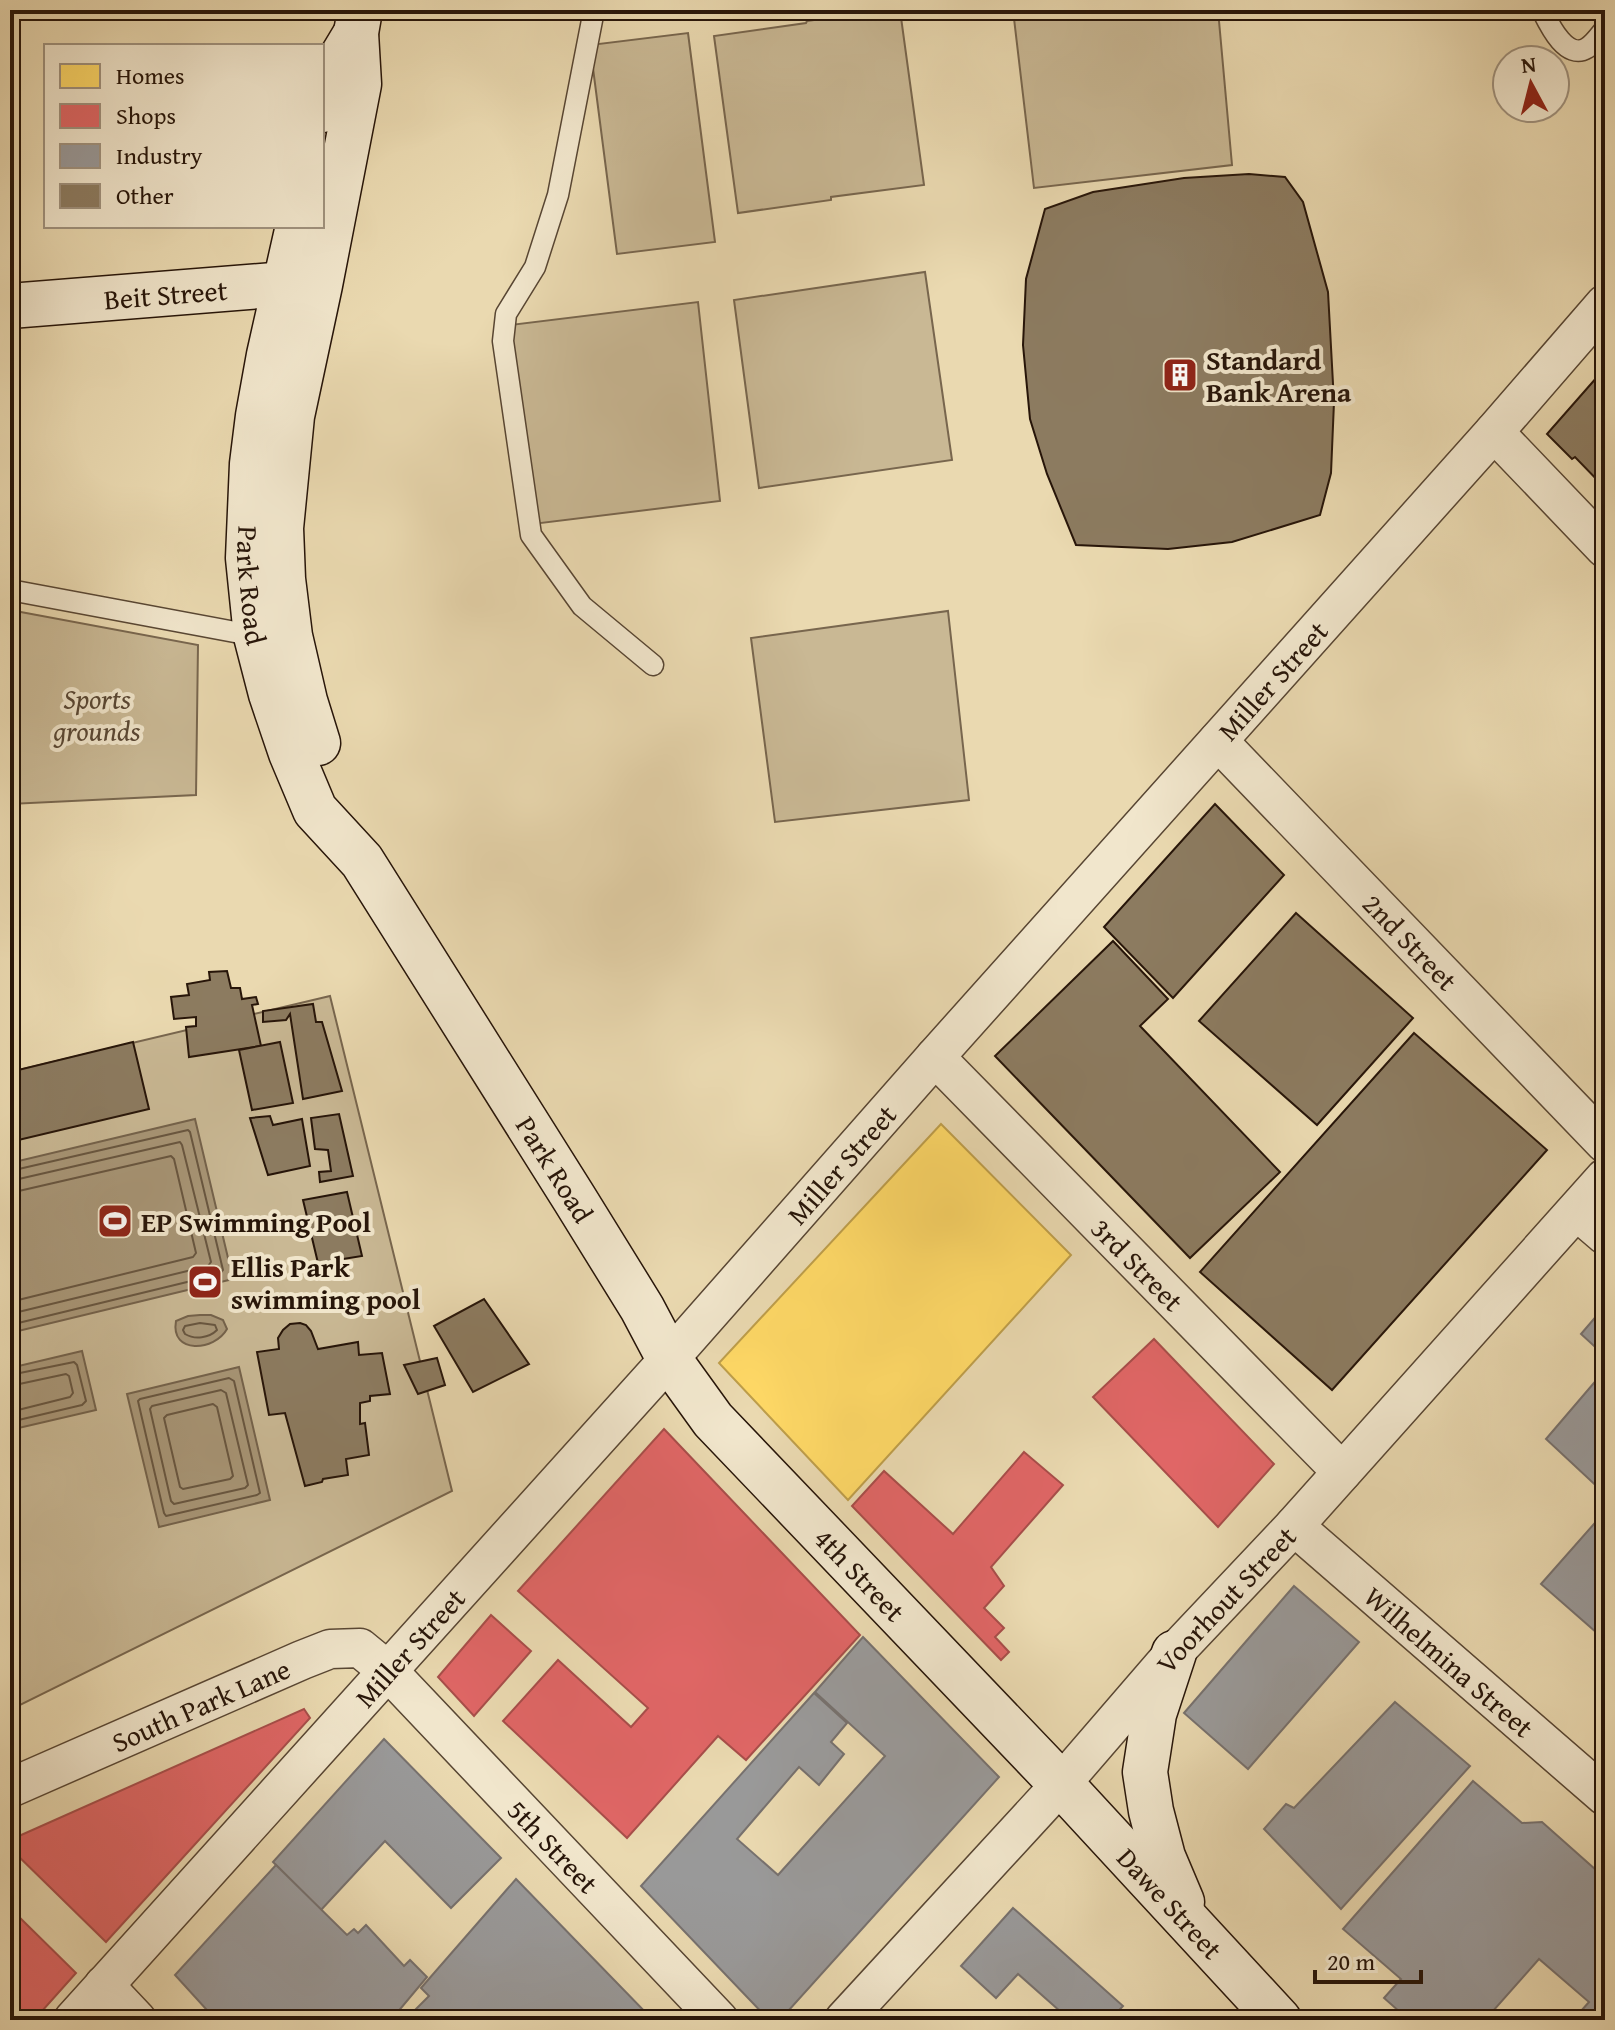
<svg xmlns="http://www.w3.org/2000/svg" width="1615" height="2030" font-family="'Gentium Book Plus',serif">
	<style>
		.green { fill: #c9b894; stroke: #78664e; stroke-width: 2 }
		.water { fill: #a89677; stroke: #74624b; stroke-width: 2 }
		.homes { fill: #ffd966; stroke: #be9e4a; stroke-width: 2 }
		.shops { fill: #e06666; stroke: #a84e4a; stroke-width: 2 }
		.industry { fill: #999; stroke: #77716e; stroke-width: 2 }
		.lines { fill: none; stroke-linecap: round; stroke-linejoin: round }
		.shore { stroke: #685640; stroke-width: 2 }
		.building { fill: #8c7b60; stroke: #271509; stroke-width: 2 }
		.lane-casing { stroke: #584633; stroke-width: 23 }
		.street-casing { stroke: #584633; stroke-width: 41 }
		.secondary-casing { stroke: #271509; stroke-width: 47 }
		.lane { stroke: #f1e6cc; stroke-width: 20 }
		.street { stroke: #f1e6cc; stroke-width: 38 }
		.secondary { stroke: #f1e6cc; stroke-width: 44 }
		.labels { text-anchor: middle; dominant-baseline: central; stroke-width: 8; stroke-linejoin: round; paint-order: stroke }
		.street-label { font-size: 28px; fill: #271509; stroke: #f1e6cc }
		.poi-label { font-size: 28px; font-weight: bold; fill: #271509; stroke: #f1e6cc; text-anchor: start }
		.park-label { font-size: 28px; font-style: italic; fill: #584633; stroke: #f1e6cc }
	</style>
	<rect width="100%" height="100%" fill="#ead9b0"/>
	<filter id="stains"><feTurbulence type="fractalNoise" baseFrequency=".0025" numOctaves="4"/><feColorMatrix values="0 0 0 0 .2 0 0 0 0 .09 0 0 0 0 .02 0 0 0 .5 -.17"/></filter>
	<radialGradient id="worn" r=".72"><stop offset=".6" stop-color="#630" stop-opacity="0"/><stop offset="1" stop-color="#630" stop-opacity=".3"/></radialGradient>
	<g class="green">
		<path d="M884,10h16l24,175 -93,12v3l-93,13 -24,-177 92,-13 1,-2z"/>
		<path d="M1013,10h205l14,155 -198,23z"/>
		<path d="M688,33l27,209 -98,12 -27,-209z"/>
		<path d="M925,272l27,188 -193,28 -25,-188z"/>
		<path d="M698,302l22,199 -187,23 -23,-199z"/>
		<path d="M10,610l188,35 -2,150 -186,9z"/>
		<path d="M948,611l21,189 -194,22 -24,-184z"/>
		<path d="M330,996l122,495 -442,219v-638z"/>
	</g>
	<g class="water">
		<path d="M195,1119l38,160 -223,54v-170z"/>
		<path d="M200,1315h11l12,5 4,9c-12,22 -57,26 -51,-8l12,-5z"/>
		<path d="M82,1351l14,59 -86,20v-62z"/>
		<path d="M239,1367l31,133 -111,27 -32,-133z"/>
	</g>
	<path class="homes" d="M941,1124l130,131 -223,245 -129,-137z"/>
	<g class="shops">
		<path d="M1154,1339l120,125 -56,63 -125,-130z"/>
		<path d="M664,1429l196,206 -114,125 -28,-24 -91,102 -124,-117 55,-61 73,67 17,-19 -130,-117z"/>
		<path d="M1024,1452l39,33 -72,82 13,19 -20,22 20,20 -9,9 14,15 -8,8 -149,-154 32,-35 69,63z"/>
		<path d="M491,1615l40,36 -57,65 -36,-39z"/>
		<path d="M304,1709l6,9 -204,224 -96,-94v-8z"/>
		<path d="M10,1908l66,65 -42,47h-24z"/>
	</g>
	<g class="industry">
		<path d="M1605,1306v50l-24,-22z"/>
		<path d="M1605,1370v124l-59,-55z"/>
		<path d="M1601,1516l4,4v120l-64,-56z"/>
		<path d="M1294,1586l65,56 -111,127 -64,-56z"/>
		<path d="M863,1637l136,140 -219,243h-11l-128,-134 173,-193 33,30 -16,19 13,12 -25,31 -20,-18 -62,72 41,36 107,-119 -70,-64z"/>
		<path d="M1395,1702l75,64 -129,143 -77,-80 22,-25 8,4z"/>
		<path d="M384,1739l117,119 -50,50 -66,-67 -64,69 -48,-48z"/>
		<path d="M1473,1781l49,42 20,-1 63,56v142h-32l16,-18 -50,-43 -54,61h-76l-25,-22 17,-19 -58,-50z"/>
		<path d="M276,1865l71,70 7,-6 4,4 8,-8 38,41 6,-6 17,17 -36,43h-175l-41,-45z"/>
		<path d="M516,1879l137,141h-232l-8,-8 16,-16 -8,-8z"/>
		<path d="M1013,1908l110,98 -13,14h-40l-52,-46 -22,24 -35,-32z"/>
	</g>
	<g class="lines">
		<g class="shore">
			<path d="M10,1171l178,-41 2,2 33,138 -3,4 -210,51"/>
			<path d="M10,1181l170,-39 2,3 29,117 -3,4 -198,48"/>
			<path d="M10,1193l161,-37 3,3 22,94 -3,4 -183,45"/>
			<path d="M200,1323l15,2 2,5c-8,8 -22,10 -32,4l-2,-4 2,-4z"/>
			<path d="M10,1375l64,-13 3,3 9,36 -4,4 -72,17"/>
			<path d="M229,1378l5,3 26,112 -3,2 -91,21 -2,-3 -26,-112 2,-2z"/>
			<path d="M10,1386l56,-12 3,2 4,17 -3,4 -60,15"/>
			<path d="M221,1390l5,3 22,92 -3,3 -71,16 -3,-3 -21,-92 2,-3z"/>
			<path d="M213,1404l4,3 16,69 -3,3 -47,10 -3,-2 -16,-69 3,-3z"/>
		</g>
	</g>
	<g class="building">
		<path d="M1249,174l36,3 18,25 25,90 6,110 -3,71 -11,42 -88,27 -64,7 -92,-4 -29,-71 -17,-55 -7,-74 3,-66 19,-70 48,-17 91,-14z"/>
		<path d="M1605,368v120l-30,-31 -3,2 -25,-25z"/>
		<path d="M1215,804l69,71 -111,123 -69,-71z"/>
		<path d="M1296,913l117,105 -96,107 -118,-104z"/>
		<path d="M1113,941l55,58 -28,27 140,146 -90,86 -195,-202z"/>
		<path d="M227,971l4,17h9l2,11 14,-2 2,7 -6,1 9,41 -72,11 -3,-30 10,-1v-9l-22,2 -3,-22 18,-2 -2,-11 23,-4 -1,-8z"/>
		<path d="M313,1004l3,18h6l20,69 -39,8 -13,-85 -4,6 -23,2v-11z"/>
		<path d="M1414,1033l133,117 -215,240 -132,-118z"/>
		<path d="M133,1042l16,67 -139,33v-70z"/>
		<path d="M280,1042l13,61 -41,7 -13,-60z"/>
		<path d="M339,1114l14,62 -33,6 -1,-10 12,-1 -3,-21 -13,-1 -4,-31z"/>
		<path d="M270,1116l3,9 29,-6 8,47 -42,9 -18,-57z"/>
		<path d="M347,1192l15,64 -44,7 -15,-63z"/>
		<path d="M484,1299l45,65 -56,28 -39,-66z"/>
		<path d="M300,1323l6,2 5,6 7,18 40,-7 1,13 23,-2 8,41 -20,2v5l-10,2v21l5,-1 4,32 -23,4 2,16 -25,4 -1,3 -17,4 -20,-73 -16,2 -12,-63 22,-3 -1,-11 5,-8 7,-6z"/>
		<path d="M437,1358l8,27 -27,9 -14,-29z"/>
	</g>
	<g class="lines">
		<defs>
			<g id="lane">
				<path d="M594,10l-36,185 -23,72 -29,47 -3,27 28,194 51,71 71,59"/>
				<path d="M1542,10c7,14 24,51 45,38 7,-4 13,-13 18,-19"/>
				<path d="M10,590l246,46"/>
			</g>
			<g id="street">
				<path d="M1494,432l111,116"/>
				<path id="s1" d="M1218,741l387,402"/>
				<path id="s2" d="M935,1057l407,415"/>
				<path d="M1577,1211l28,24"/>
				<path id="s3" d="M1294,1526l311,270"/>
				<path id="s4" d="M10,1788l292,-128 28,-11 30,-1 28,23 331,349"/>
				<path d="M104,1985l33,35"/>
				<path id="s5" d="M73,2020l596,-661 266,-302 559,-625 111,-128"/>
				<path id="s6" d="M844,2020l217,-236 113,-131 120,-127 311,-348"/>
			</g>
			<g id="secondary">
				<path d="M322,110l7,-32 27,-45"/>
				<path id="s7" d="M298,226l-29,129 -11,61 -6,48 -4,94 8,78 15,58 20,59 24,57 47,51 212,337 68,110 27,51 44,61 348,364 218,236"/>
				<path id="s8" d="M10,306l276,-22 29,1"/>
				<path d="M318,743l-13,-42 -15,-65 -7,-57 -2,-51 11,-112 28,-131 39,-201 -3,-51 4,-23"/>
				<path d="M1174,1653l-20,61 -9,58 6,39 12,46 19,45"/>
			</g>
		</defs>
		<use href="#lane" class="lane-casing"/>
		<use href="#street" class="street-casing"/>
		<use href="#secondary" class="secondary-casing"/>
		<use href="#lane" class="lane"/>
		<use href="#street" class="street"/>
		<use href="#secondary" class="secondary"/>
	</g>
	<defs>
		<symbol id="building-square" viewBox="-11 -11 22 22"><rect x="-9" y="-9" width="18" height="18" rx="4" fill="#8f2418" stroke="#f1e6cc"/><path d="M-4-6H4V6H1V3H-1V6H-4ZM-2.5-4.3h1.7v1.8h-1.7ZM.8-4.3h1.7v1.8H.8ZM-2.5-1h1.7V.8h-1.7ZM.8-1h1.7V.8H.8Z" fill="#fff"/></symbol>
		<symbol id="stadium-square" viewBox="-11 -11 22 22"><rect x="-9" y="-9" width="18" height="18" rx="4" fill="#8f2418" stroke="#f1e6cc"/><path d="M0-5a6.5 5 0 1 0 0 10a6.5 5 0 1 0 0-10ZM-3.5-1.8h7v3.6h-7Z" fill="#fff"/></symbol>
	</defs>
	<g fill-rule="evenodd">
		<use href="#building-square" x="1160" y="355" width="40" height="40"/>
		<use href="#stadium-square" x="95" y="1201" width="40" height="40"/>
		<use href="#stadium-square" x="185" y="1262" width="40" height="40"/>
	</g>
	<g class="labels">
		<g class="street-label">
			<text stroke="none"><textPath href="#s8" startOffset="156">Beit Street</textPath></text>
			<text stroke="none"><textPath href="#s7" startOffset="364">Park Road</textPath></text>
			<text stroke="none"><textPath href="#s5" startOffset="1798">Miller Street</textPath></text>
			<text stroke="none"><textPath href="#s1" startOffset="278">2nd Street</textPath></text>
			<text stroke="none"><textPath href="#s5" startOffset="1150">Miller Street</textPath></text>
			<text stroke="none"><textPath href="#s7" startOffset="1032">Park Road</textPath></text>
			<text stroke="none"><textPath href="#s2" startOffset="290">3rd Street</textPath></text>
			<text stroke="none"><textPath href="#s7" startOffset="1542">4th Street</textPath></text>
			<text stroke="none"><textPath href="#s6" startOffset="568">Voorhout Street</textPath></text>
			<text stroke="none"><textPath href="#s5" startOffset="502">Miller Street</textPath></text>
			<text stroke="none"><textPath href="#s3" startOffset="206">Wilhelmina Street</textPath></text>
			<text stroke="none"><textPath href="#s4" startOffset="208">South Park Lane</textPath></text>
			<text stroke="none"><textPath href="#s4" startOffset="656">5th Street</textPath></text>
			<text stroke="none"><textPath href="#s7" startOffset="1994">Dawe Street</textPath></text>
		</g>
		<g class="poi-label">
			<text x="1206" y="359">Standard<tspan x="1206" dy="32">Bank Arena</tspan></text>
			<text x="141" y="1221">EP Swimming Pool</text>
			<text x="231" y="1266">Ellis Park<tspan x="231" dy="32">swimming pool</tspan></text>
		</g>
		<g class="park-label">
			<text x="97" y="698">Sports<tspan x="97" dy="32">grounds</tspan></text>
		</g>
	</g>
	<rect width="1615" height="2030" fill="none" stroke="#ead9b0" stroke-width="40"/>
	<rect x="12" y="12" width="1591" height="2006" fill="none" stroke="#271509" stroke-width="4"/>
	<rect x="20" y="20" width="1575" height="1990" fill="none" stroke="#271509" stroke-width="2"/>
	<rect x="44" y="44" width="280" height="184" fill="#f1e6cc" stroke="#a0927e" stroke-width="2"/>
	<rect x="60" y="64" width="40" height="24" fill="#ffd966" stroke="#a0927e" stroke-width="2"/>
	<text x="116" y="84" font-size="24" fill="#271509">Homes</text>
	<rect x="60" y="104" width="40" height="24" fill="#e06666" stroke="#a0927e" stroke-width="2"/>
	<text x="116" y="124" font-size="24" fill="#271509">Shops</text>
	<rect x="60" y="144" width="40" height="24" fill="#999999" stroke="#a0927e" stroke-width="2"/>
	<text x="116" y="164" font-size="24" fill="#271509">Industry</text>
	<rect x="60" y="184" width="40" height="24" fill="#8c7b60" stroke="#a0927e" stroke-width="2"/>
	<text x="116" y="204" font-size="24" fill="#271509">Other</text>
	<g transform="translate(1531 84) rotate(353)"><circle r="38" fill="#f1e6cc" stroke="#a0927e" stroke-width="2"/>
	<path d="M0-6L14 30L0 20L-14 30Z" fill="#8f2418"/>
	<text y="-12" font-size="22" font-weight="bold" text-anchor="middle" fill="#271509">N</text>
	</g>
	<path d="M1315 1970v12h106v-12" fill="none" stroke="#271509" stroke-width="4"/>
	<text x="1327" y="1970" font-size="24" fill="#271509" stroke="#f1e6cc" stroke-width="6" paint-order="stroke">20 m</text>
	<rect width="100%" height="100%" filter="url(#stains)"/>
	<rect width="100%" height="100%" fill="url(#worn)"/>
</svg>
